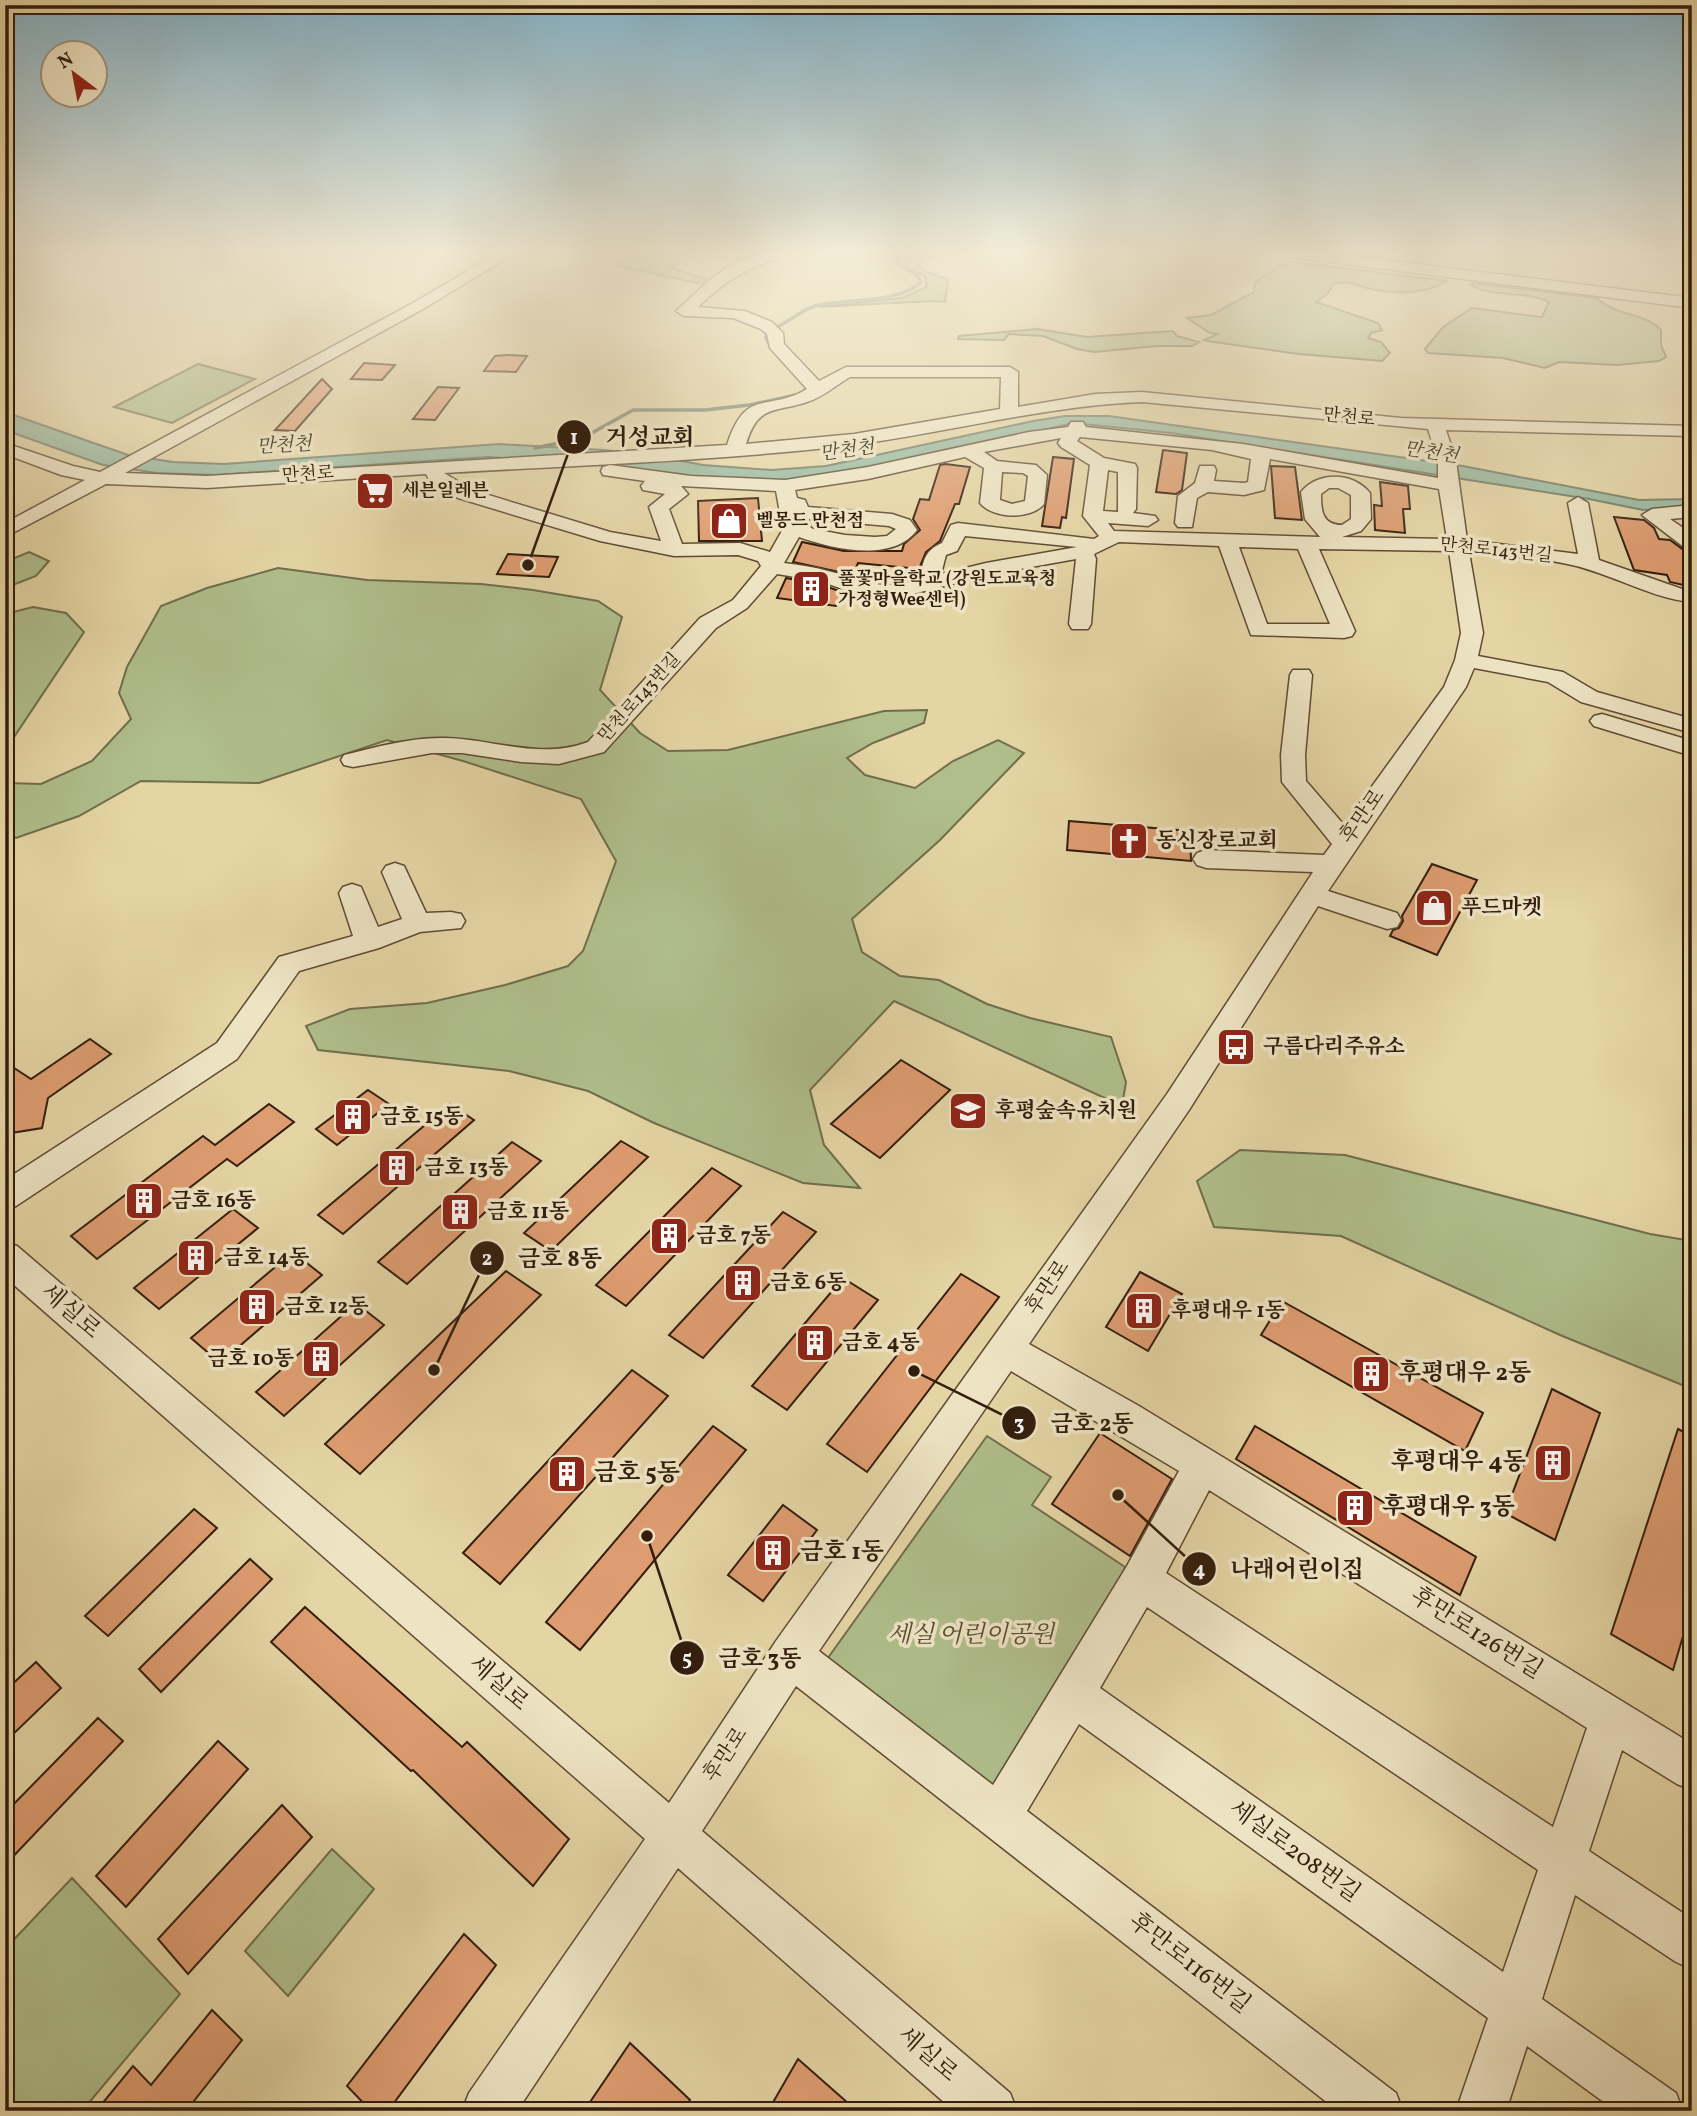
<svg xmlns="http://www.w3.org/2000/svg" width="1697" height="2116" font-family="Vollkorn,'Noto Serif KR',serif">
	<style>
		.green { fill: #afbe8b; stroke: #706e4c; stroke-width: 2 }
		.water { fill: #97b9a1; stroke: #6f7b66; stroke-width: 2 }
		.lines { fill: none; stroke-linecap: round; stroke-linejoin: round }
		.stream { stroke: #6f7b66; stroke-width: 3.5 }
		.building { fill: #de9d71; stroke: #321d0d; stroke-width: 2 }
		.minor-casing { stroke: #5f4b33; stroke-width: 3 }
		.minor { fill: #eee4c4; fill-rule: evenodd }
		.labels { text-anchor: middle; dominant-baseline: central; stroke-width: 7; stroke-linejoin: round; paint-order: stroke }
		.far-street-label { font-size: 18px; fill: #321d0d; stroke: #eee4c4 }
		.far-poi-label { font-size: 18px; font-weight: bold; fill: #321d0d; stroke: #eee4c4; text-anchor: start }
		.far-water-label { font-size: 19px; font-style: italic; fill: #504c39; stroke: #eee4c4 }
		.street-label { font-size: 21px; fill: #321d0d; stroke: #eee4c4 }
		.poi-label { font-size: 21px; font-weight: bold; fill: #321d0d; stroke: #eee4c4; text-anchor: start }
		.near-street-label { font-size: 24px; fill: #321d0d; stroke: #eee4c4 }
		.near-poi-label { font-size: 24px; font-weight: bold; fill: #321d0d; stroke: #eee4c4; text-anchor: start }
		.near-park-label { font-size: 24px; font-style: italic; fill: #584d33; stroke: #eee4c4 }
		.leader { fill: none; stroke: #321d0d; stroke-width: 2.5 }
		.callout-dot { fill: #321d0d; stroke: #eee4c4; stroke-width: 2.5 }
		.mark-label { font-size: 21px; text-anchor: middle; font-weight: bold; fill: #fff }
		.callout-label { font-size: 23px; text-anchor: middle; font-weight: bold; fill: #321d0d; stroke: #eee4c4; stroke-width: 7; stroke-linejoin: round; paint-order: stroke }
	</style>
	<rect width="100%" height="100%" fill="#e5d5a5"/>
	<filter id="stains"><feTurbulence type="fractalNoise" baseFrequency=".00286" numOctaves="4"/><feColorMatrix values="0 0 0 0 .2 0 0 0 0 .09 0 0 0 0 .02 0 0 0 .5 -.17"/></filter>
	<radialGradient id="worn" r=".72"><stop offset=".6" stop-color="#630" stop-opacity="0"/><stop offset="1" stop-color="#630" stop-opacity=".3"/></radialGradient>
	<g class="green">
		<path d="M641,252h130l-25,7 -50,-5 -26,14 36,11 -4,5 -84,-18 11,-9z"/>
		<path d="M921,252h23l-28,12 10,8 22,7 -3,23 -14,-1 -111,6 82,-9 25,-11 -2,-11 -15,-7 -5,-8 7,-7z"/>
		<path d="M1292,262l155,19c-23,14 -51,13 -76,8 -14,-3 -23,-10 -38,-5l-5,9 -12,9 62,21 4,7 -11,3 -3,5 13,4 9,11 -8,8 -83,-7 -92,-13 -3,-1 14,-6 -8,-1 -23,-15 24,-3 43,-23 1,-10 25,-16z"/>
		<path d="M1473,283l124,15c17,18 48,14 64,32v15l5,12 -7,4 -42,4 -58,-3 -14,6 -42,-10 -75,-5 -3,-4 18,-22 29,-19 70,9 7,-15c-23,-12 -59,-4 -78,-17z"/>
		<path d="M1037,329l50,8 86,-6 4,5 22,6 -7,4h-35l-63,6 -17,-3 -34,-13 -34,-2 -5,6 -46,-1 1,-3z"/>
		<path d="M198,364l57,15 -83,44 -58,-16z"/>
		<path d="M29,552l20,9 -13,15 -31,12v-26z"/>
		<path d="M278,568l89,12 114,4 52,6 65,11 24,16 -22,73 40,43 28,18 60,-1 156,-39 43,-1 -3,13 -51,20 -26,15 18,17 50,13 38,-27 45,-21 26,13 -84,87 -88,79 10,33 38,24 39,4 48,24 43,14 81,19 15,45 -4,24 -228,-105 -84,89 14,55 36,43 -57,-5 -149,-60 -66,-32 -79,-20 -191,-21 -12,-24 44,-17 77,-6 78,-18 63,-19 15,-15 33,-90 -35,-62 -118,-38 -76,-21 -128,43 -118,-2 -62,35 -63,22 -11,-5v-50l36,1 51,-23 39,-42 -12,-26 8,-26 34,-61 46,-18z"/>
		<path d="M33,607l33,6 18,19 -70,105 -9,8v-131z"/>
		<path d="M1240,1150l105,5 305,79 42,7v148l-132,-54 -219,-99 -127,-9 -17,-46z"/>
		<path d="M987,1436l64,41 -19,28 99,66 -134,223 -172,-132z"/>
		<path d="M332,1849l42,40 -86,107 -43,-45z"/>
		<path d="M72,1878l108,116 -98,117h-77v-162z"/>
	</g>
	<path class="water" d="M5,412l123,43 45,7 51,2 275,-20 105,6 52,6 47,9 69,5 54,-4 207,-45 32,-5h44l354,50 176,34 53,-1v8l-49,3 -54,-11 -418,-66 -98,-10 -206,49 -84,10 -92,-3 -100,-15 -103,-7 -272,18 -59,-2 -54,-8 -98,-35z"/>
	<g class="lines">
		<g class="stream">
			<path d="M777,327c13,-6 24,-17 38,-21 30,-8 84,-2 106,-24l-4,-7 -20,-11 1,-7 13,-5"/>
			<path d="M767,332l-1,6 6,11"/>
			<path d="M590,434l43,-24h72l44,-5 52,-11 7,-7 -3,-5"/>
			<path d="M535,448l29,-6"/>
		</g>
	</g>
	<g class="building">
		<path d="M508,355l19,1 -11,16 -32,-1 11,-15z"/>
		<path d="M364,363l31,2 -13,15 -31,-1z"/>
		<path d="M322,379l10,10 -37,42 -20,-1z"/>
		<path d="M438,387l21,1 -24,32 -22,-1z"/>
		<path d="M1163,450l24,3 -5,37 -6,4 -20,-2z"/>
		<path d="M1053,457l21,2 -8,59 -4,-1 -2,11 -18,-2z"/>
		<path d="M945,464l25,3 -11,37h-4l-15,37 -14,11 -7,17 -61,-6 -5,12 -60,-13 9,-20 42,9h58l2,-7 16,-14 -7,-11 7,-20 9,1 11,-35z"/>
		<path d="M1271,466l24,1 7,53 -27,-2z"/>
		<path d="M369,482h18l-6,17 -18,1z"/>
		<path d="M1380,482l28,4 2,23h-7l2,24 -30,-3 -1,-25 8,1z"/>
		<path d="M758,498l4,43h-63l-1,-40z"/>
		<path d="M1614,517l30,3 10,8 5,11 11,1 15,11 7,13v23l-22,-5 -3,-7 -33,-5z"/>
		<path d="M508,554l50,3 -9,20 -52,-3z"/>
		<path d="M786,578l33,6 26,9 -9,13 -59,-8z"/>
		<path d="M1069,821l121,10 1,30 -124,-11z"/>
		<path d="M1432,864l45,16 -40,75 -47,-19 3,-6 6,-2 4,-7 -1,-5z"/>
		<path d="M90,1039l21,15 -63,44 -6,30 -37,6v-72l26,17z"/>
		<path d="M901,1060l49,30 -70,68 -49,-34z"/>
		<path d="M368,1090l21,14 -52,41 -21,-16z"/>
		<path d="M269,1104l25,18 -57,44 -10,-7 -130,100 -26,-23 132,-100 12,9z"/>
		<path d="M450,1104l24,16 -131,114 -25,-19z"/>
		<path d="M621,1141l27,16 -97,94 -27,-18z"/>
		<path d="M512,1142l29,19 -134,123 -29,-22z"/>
		<path d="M712,1168l29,18 -115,120 -30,-21z"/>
		<path d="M233,1209l25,19 -99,81 -25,-21z"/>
		<path d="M783,1212l33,20 -113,126 -34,-23z"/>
		<path d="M293,1252l29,23 -102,88 -29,-25z"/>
		<path d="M506,1271l35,24 -181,179 -35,-30z"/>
		<path d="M1140,1272l42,22 -34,57 -42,-24z"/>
		<path d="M961,1274l38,23 -132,175 -40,-28z"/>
		<path d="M843,1278l35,22 -91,110 -35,-24z"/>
		<path d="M1282,1301l201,112 -18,38 -204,-116z"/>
		<path d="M356,1303l28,22 -100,91 -28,-24z"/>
		<path d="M632,1370l36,26 -168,188 -37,-31z"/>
		<path d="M1552,1389l48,24 -45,127 -50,-27z"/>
		<path d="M713,1426l33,24 -166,200 -34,-28z"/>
		<path d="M1255,1426l221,131 -16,38 -224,-136z"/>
		<path d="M1678,1429l14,7v170l-19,64 -62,-36z"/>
		<path d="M1100,1433l72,46 -42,77 -78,-52z"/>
		<path d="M783,1505l34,25 -54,71 -35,-26z"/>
		<path d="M194,1509l23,19 -109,108 -23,-20z"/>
		<path d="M250,1559l22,20 -111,113 -22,-23z"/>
		<path d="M305,1607l157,140 5,-5 102,97 -36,47 -120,-116 -2,1 -140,-129z"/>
		<path d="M36,1662l25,26 -56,54v-51z"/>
		<path d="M98,1718l25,23 -118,124v-52z"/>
		<path d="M218,1741l30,28 -122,138 -30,-31z"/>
		<path d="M282,1805l30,32 -124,137 -30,-35z"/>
		<path d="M464,1934l32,31 -108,146h-17l-24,-25z"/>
		<path d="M212,2010l30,30 -56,71h-90l37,-45 18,19z"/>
		<path d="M630,2043l60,57 -7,11h-99z"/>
		<path d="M798,2059l59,52h-89z"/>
	</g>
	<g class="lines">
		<defs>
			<g id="minor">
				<path d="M500,252h17l-94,57 -298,164 82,3 520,-31c19,-59 40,-32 80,-56l-37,-41 -3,-14 -6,-5 -28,-11 -49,-2 -8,-5 37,-34 23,-15 29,-10h27l-2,3c-38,9 -64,25 -92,52l47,4 27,11 11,11 1,11 35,37 27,-14h164l8,5v35l77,-13 47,-2 259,26 291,8v10l-246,-6 10,31 11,79 111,14 -10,-51 10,-6 10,6 11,57 83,29 10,1v12c-39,-3 -80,-28 -120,-37 -33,-8 -69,-9 -103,-13l14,81 -5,23 85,16 34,20 95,27v14l-111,-31 -33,-20 -74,-14 -8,19 -138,204 69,22 4,7 -4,7 -10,2 -69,-23 -129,204 -160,234 110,62 553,338v46l-15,-6 -55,-34 -33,101 103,68v50l-16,-7 -101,-67 -33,104 134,94 7,18h-67l-89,-65 -21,65h-50l32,-93 -409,-294 -52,87 369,282 7,18h-65l-542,-425 -94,145 308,262 7,18h-63l-276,-243 -161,243h-55l7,-18 176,-254 -640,-562v-35l12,4 652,557 107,-162 391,-547 146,-222 -107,-4 -9,-3 -4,-6 4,-6 9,-3 118,5 8,-11 -50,-62 -1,-27 9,-80 3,-5h16l3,5 -7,80 1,26 38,44 100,-138 11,-27 6,-27 -12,-82 -130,-2 36,82 -3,5 -8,2 -93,-3 -32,-89 -100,-4 -25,12 2,5 -5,65 -3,5h-16l-3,-5 7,-65 -89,16 -86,22h-36l-45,-16 -43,-7 -30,34 -31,20 -112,124 -45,12 -38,-2 -59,-9h-30l-79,14 -9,-2 -3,-5 3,-5c32,-8 68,-18 101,-17 48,1 95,22 143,4l112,-124 33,-18 28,-34 -3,-5 -20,-6 -64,1 -74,-15 -142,-43 -28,-17 -4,-7 -219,14 -101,-4 -101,53v-14l80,-43 -24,-5 -56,-21v-11l68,23 27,6 313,-169zM850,377h151l-1,32 -146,25 -108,10c12,-40 28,-31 61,-42 15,-4 29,-17 43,-25zM1142,402l286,27 10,32v17l-195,-34 -157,-17 -3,-5h-12l-3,5 -39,5 -161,35 -83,13 -94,-4 -81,-11 -7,2 -2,4 2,4 42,6 -4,5 2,4 22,4 -16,13 12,34 -51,-9 -138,-42 -28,-17c136,-8 274,-12 409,-28 97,-13 191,-39 289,-43zM1080,437l132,13 39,9 -3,23 -4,1 -30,-2 2,-11 -2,-4h-14l-5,17 -17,13 -3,27 3,4h14l5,-29 11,-6 36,3 20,-5 6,-31 169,30 8,50 -105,-2 19,-6 10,-12 -1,-26c-17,-21 -52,-22 -69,-1l4,27 15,18 -206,-6 -6,-8 40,3 10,-6 -3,-4 -22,-3 3,-4 1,-41 -2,-4 -31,-6 -27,-17zM1061,438l-3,5 3,4 29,18 -7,51 16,20 -5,3 -136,-16 -7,2 -9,18c-19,8 -18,19 -23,37 -43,11 -52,1 -91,-9 -14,-4 -29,-6 -44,-8l15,-26c33,12 94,26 118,-7l-7,-10 -18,-6 -84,-7 -3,-7 -8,-2 -2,-8 73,-11 97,-22 19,11 -4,35c13,16 51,17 64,1l3,-29 -11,-10 -39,-4 -13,-9zM1108,470l10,2v40l-15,-1zM1002,472l21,1 5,3 -3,25 -13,3 -12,-4zM681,486l95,5 7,38 -13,23 -30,-9 -58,1 -13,-35 19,-15zM1329,488h9l13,7v24l-9,6c-20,0 -21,-15 -21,-31zM809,519l80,7 7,3 -9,7 -12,1 -30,-2 -32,-6 -3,-2zM965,536l112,11 -91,16 -45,11 5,-19 11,-4zM1239,547l59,2 32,75h-63zM1011,1371l168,100 -52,95 -134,219 -174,-134zM1209,1490l378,238 -34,99 -387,-254zM1147,1607l391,263 -35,102 -403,-284z"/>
				<path d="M1275,252h44l373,46v10l-410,-52z"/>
				<path d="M1692,505v12l-22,2 22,15v16l-7,-2 -43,-33 10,-6z"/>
				<path d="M1602,714l90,27v15l-98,-30 -4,-5 4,-5z"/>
				<path d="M395,863l9,3 22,47 25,-1 10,2 4,7 -4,7 -41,4 -41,16 -80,23 -62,88 -221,147 -11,4v-30l212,-137 62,-86 74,-21 -14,-43 4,-6 9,-3 9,3 17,40 24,-8 -20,-47 4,-6z"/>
			</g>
		</defs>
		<use href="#minor" class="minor-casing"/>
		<use href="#minor" class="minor"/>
	</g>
	<linearGradient id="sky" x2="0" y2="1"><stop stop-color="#87b6cc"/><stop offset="0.46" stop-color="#f3ecd6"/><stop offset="1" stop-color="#f3ecd6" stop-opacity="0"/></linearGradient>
	<rect width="1697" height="548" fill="url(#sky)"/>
	<defs>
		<symbol id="supermarket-square" viewBox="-11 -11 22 22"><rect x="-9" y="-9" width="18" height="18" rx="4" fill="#8f2418" stroke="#eee4c4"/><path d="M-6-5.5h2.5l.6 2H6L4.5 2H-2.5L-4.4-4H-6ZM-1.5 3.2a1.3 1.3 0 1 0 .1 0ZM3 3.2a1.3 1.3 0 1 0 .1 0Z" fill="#fff"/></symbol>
		<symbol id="shop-square" viewBox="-11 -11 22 22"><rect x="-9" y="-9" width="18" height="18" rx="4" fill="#8f2418" stroke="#eee4c4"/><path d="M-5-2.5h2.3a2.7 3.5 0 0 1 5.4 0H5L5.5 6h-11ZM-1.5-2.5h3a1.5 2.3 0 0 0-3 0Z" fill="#fff"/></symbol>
		<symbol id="building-square" viewBox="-11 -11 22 22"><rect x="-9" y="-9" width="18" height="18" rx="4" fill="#8f2418" stroke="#eee4c4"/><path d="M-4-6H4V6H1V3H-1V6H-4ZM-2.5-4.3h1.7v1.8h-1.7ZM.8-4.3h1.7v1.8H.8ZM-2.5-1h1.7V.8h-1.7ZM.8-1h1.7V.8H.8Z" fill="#fff"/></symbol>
		<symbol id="church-square" viewBox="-11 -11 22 22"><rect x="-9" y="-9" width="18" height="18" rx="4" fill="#8f2418" stroke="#eee4c4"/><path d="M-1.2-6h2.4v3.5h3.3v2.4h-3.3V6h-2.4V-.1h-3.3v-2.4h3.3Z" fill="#fff"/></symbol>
		<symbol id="bus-square" viewBox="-11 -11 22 22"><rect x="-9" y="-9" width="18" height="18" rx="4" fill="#8f2418" stroke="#eee4c4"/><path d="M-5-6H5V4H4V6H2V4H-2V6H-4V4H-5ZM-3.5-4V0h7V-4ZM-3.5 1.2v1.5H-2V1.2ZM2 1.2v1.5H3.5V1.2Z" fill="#fff"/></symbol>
		<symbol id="school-square" viewBox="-11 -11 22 22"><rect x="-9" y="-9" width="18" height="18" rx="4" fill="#8f2418" stroke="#eee4c4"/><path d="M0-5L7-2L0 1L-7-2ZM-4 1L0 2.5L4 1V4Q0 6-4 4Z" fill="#fff"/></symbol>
	</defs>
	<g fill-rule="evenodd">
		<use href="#supermarket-square" x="353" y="469" width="44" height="44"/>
		<use href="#shop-square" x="707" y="499" width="44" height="44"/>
		<use href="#building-square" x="789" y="567" width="44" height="44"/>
		<use href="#church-square" x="1107" y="819" width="44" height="44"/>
		<use href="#shop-square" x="1412" y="886" width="44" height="44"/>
		<use href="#bus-square" x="1214" y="1025" width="44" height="44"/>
		<use href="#school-square" x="946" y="1089" width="44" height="44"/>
		<use href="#building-square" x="331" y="1095" width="44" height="44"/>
		<use href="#building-square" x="375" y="1146" width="44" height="44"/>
		<use href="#building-square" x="122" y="1179" width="44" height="44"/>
		<use href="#building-square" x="438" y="1190" width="44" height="44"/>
		<use href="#building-square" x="647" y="1214" width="44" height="44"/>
		<use href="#building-square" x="174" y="1236" width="44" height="44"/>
		<use href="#building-square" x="721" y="1261" width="44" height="44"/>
		<use href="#building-square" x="235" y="1285" width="44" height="44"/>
		<use href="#building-square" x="1122" y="1289" width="44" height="44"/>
		<use href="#building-square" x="793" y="1321" width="44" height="44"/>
		<use href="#building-square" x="299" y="1337" width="44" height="44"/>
		<use href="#building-square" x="1349" y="1352" width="44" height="44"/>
		<use href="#building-square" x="1531" y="1441" width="44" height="44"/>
		<use href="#building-square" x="545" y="1452" width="44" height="44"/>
		<use href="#building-square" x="1333" y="1486" width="44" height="44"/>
		<use href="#building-square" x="751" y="1531" width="44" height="44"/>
	</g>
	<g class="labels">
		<g class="far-street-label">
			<text transform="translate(1349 418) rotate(6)">만천로</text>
			<text transform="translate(308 475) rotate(-4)">만천로</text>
			<text transform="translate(1496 551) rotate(6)">만천로143번길</text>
			<text transform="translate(640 698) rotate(-48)">만천로143번길</text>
		</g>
		<g class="far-poi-label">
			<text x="402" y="491">세븐일레븐</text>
			<text x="756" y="521">벨몽드 만천점</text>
			<text x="838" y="579">풀꽃마을학교 (강원도교육청<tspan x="838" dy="21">가정형Wee센터)</tspan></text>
		</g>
		<g class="far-water-label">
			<text transform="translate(284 446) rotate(-3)">만천천</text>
			<text transform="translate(847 451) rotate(-8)">만천천</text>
			<text transform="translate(1431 453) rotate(9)">만천천</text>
		</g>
		<g class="street-label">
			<text transform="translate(1363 817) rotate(-55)">후만로</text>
			<text transform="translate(1048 1288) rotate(-56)">후만로</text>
			<text transform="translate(726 1755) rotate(-56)">후만로</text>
		</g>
		<g class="poi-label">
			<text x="1156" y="841">동신장로교회</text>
			<text x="1461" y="908">푸드마켓</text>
			<text x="1263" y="1047">구름다리주유소</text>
			<text x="995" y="1111">후평숲속유치원</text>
			<text x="380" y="1117">금호 15동</text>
			<text x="424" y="1168">금호 13동</text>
			<text x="171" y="1201">금호 16동</text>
			<text x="487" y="1212">금호 11동</text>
			<text x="696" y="1236">금호 7동</text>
			<text x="223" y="1258">금호 14동</text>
			<text x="770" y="1283">금호 6동</text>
			<text x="284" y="1307">금호 12동</text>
			<text x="1171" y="1311">후평대우 1동</text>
			<text x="842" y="1343">금호 4동</text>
			<text x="294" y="1359" text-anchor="end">금호 10동</text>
		</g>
		<g class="near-street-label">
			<text transform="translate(70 1312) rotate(41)">세실로</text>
			<text transform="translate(1476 1634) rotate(32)">후만로126번길</text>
			<text transform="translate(498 1684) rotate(41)">세실로</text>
			<text transform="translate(1294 1852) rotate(36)">세실로208번길</text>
			<text transform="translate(1189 1964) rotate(38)">후만로116번길</text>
			<text transform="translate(927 2055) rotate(41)">세실로</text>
		</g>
		<g class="near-poi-label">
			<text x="1398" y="1374">후평대우 2동</text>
			<text x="1526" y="1463" text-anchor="end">후평대우 4동</text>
			<text x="594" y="1474">금호 5동</text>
			<text x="1382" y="1508">후평대우 3동</text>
			<text x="800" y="1553">금호 1동</text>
		</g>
		<g class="near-park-label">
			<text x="971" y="1636">세실 어린이공원</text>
		</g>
	</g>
	<path class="leader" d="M528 565L574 437M434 1370L487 1258M914 1371L1019 1423M1118 1495L1199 1569M647 1536L687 1658"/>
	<g class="callout-dot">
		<circle cx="528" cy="565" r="7"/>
		<circle cx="434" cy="1370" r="7"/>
		<circle cx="914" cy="1371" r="7"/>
		<circle cx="1118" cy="1495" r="7"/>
		<circle cx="647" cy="1536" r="7"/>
		<circle cx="574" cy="437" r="18"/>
		<circle cx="487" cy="1258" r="18"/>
		<circle cx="1019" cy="1423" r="18"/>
		<circle cx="1199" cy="1569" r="18"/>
		<circle cx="687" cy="1658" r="18"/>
	</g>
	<g class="mark-label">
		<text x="574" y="444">1</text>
		<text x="487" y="1265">2</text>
		<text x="1019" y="1430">3</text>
		<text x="1199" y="1576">4</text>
		<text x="687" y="1665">5</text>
	</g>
	<g class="callout-label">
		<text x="650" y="445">거성교회</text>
		<text x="560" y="1266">금호 8동</text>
		<text x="1092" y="1431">금호 2동</text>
		<text x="1297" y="1577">나래어린이집</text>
		<text x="760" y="1666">금호 3동</text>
	</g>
	<rect width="1697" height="2116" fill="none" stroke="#e5d5a5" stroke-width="28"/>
	<rect x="7" y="7" width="1683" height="2102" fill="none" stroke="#321d0d" stroke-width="3.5"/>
	<rect x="14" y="14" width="1669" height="2088" fill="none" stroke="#321d0d" stroke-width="2"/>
	<g transform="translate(74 74) rotate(328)"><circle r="33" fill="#eee4c4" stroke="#a3947b" stroke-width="2"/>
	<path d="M0-5L12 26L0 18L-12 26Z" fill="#8f2418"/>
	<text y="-10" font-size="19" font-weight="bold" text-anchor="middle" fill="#321d0d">N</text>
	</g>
	<rect width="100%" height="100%" filter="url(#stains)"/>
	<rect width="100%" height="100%" fill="url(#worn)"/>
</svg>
